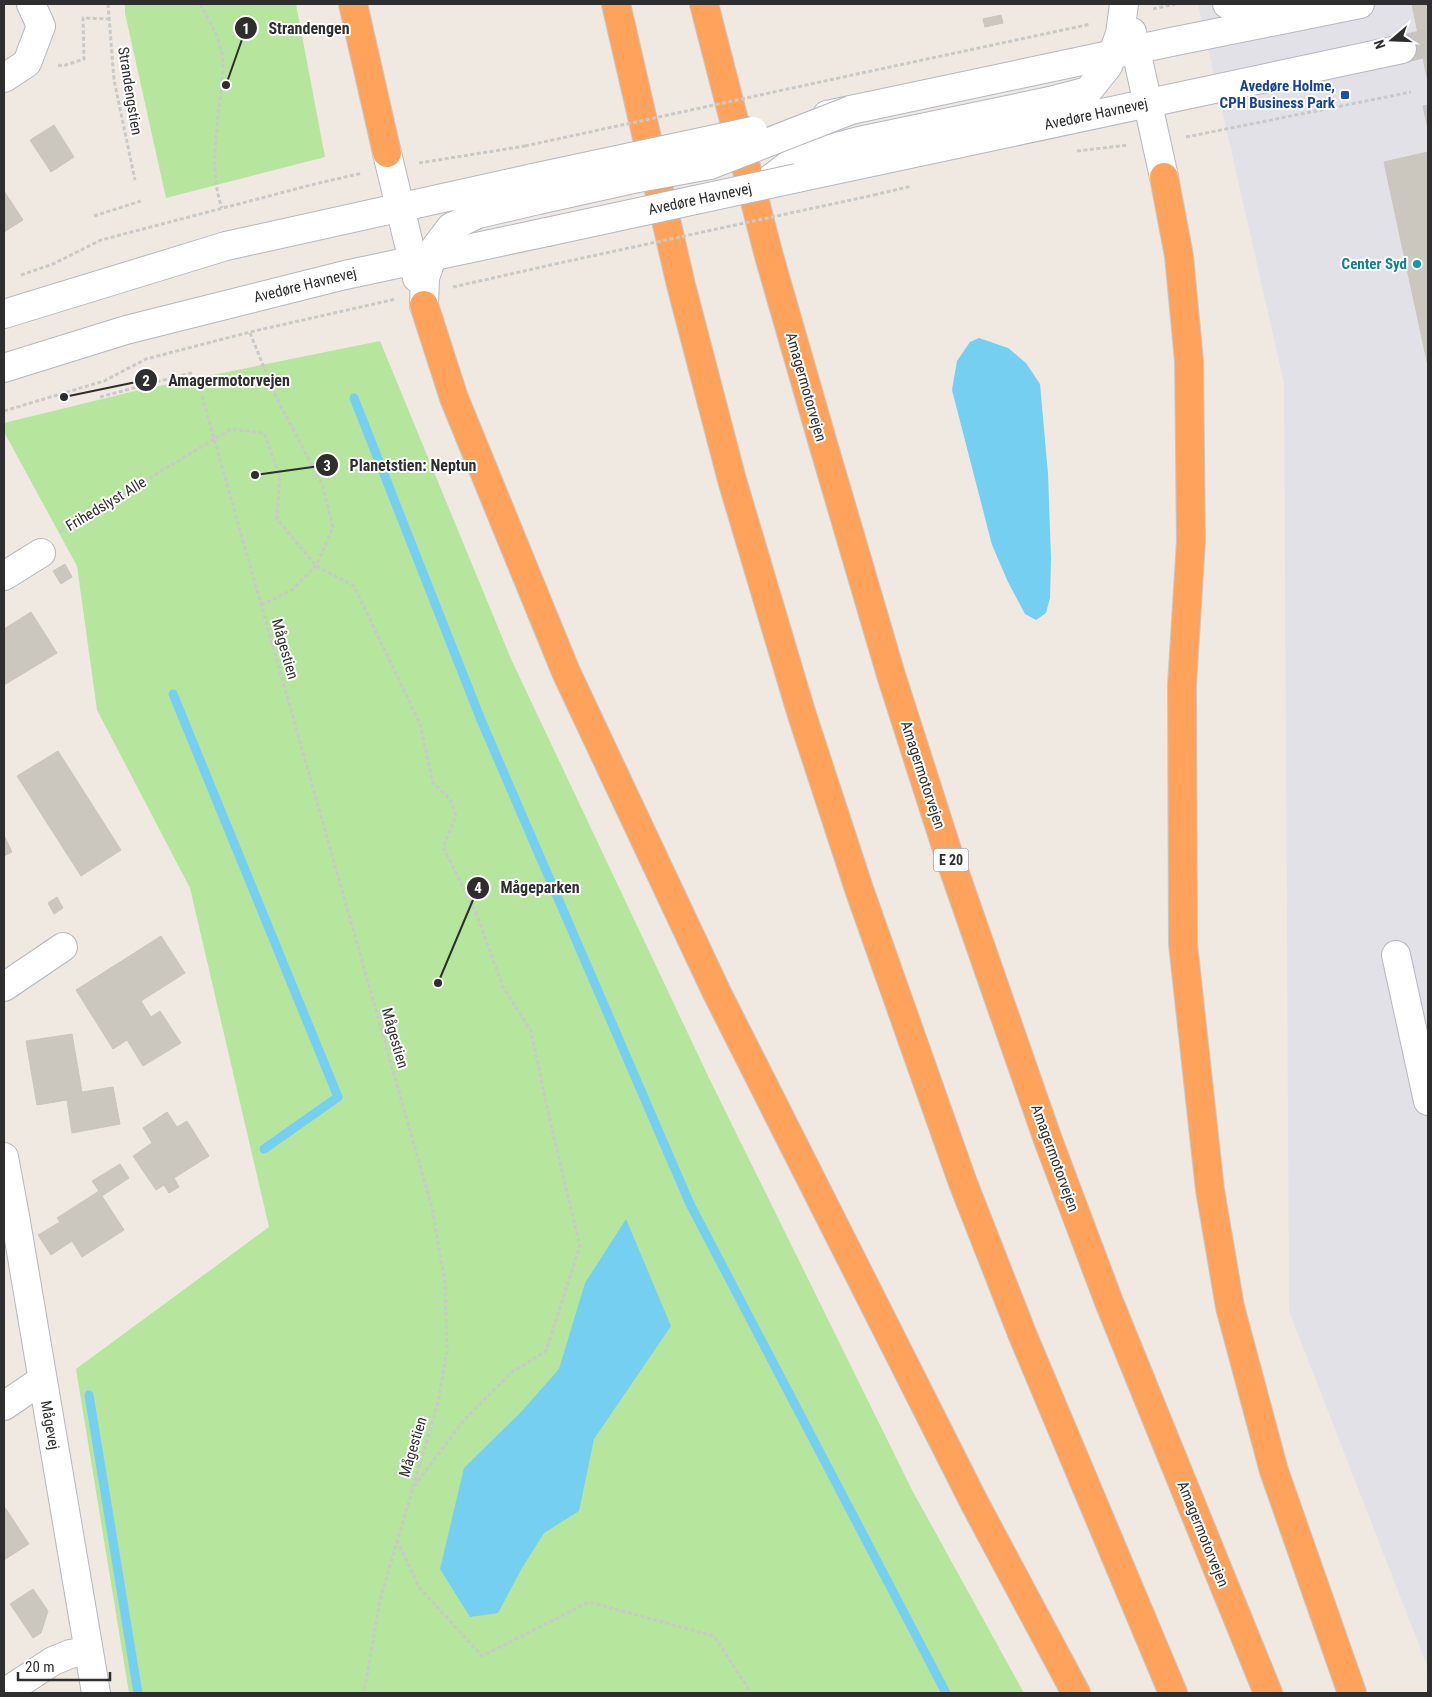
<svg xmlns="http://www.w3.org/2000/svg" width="1432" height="1697" font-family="'Roboto Condensed',sans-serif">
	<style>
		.industrial { fill: #e3e1e8 }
		.green { fill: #b6e59e }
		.water { fill: #75cff0 }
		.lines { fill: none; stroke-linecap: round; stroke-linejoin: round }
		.stream { stroke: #75cff0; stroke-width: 9 }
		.building { fill: #cbc7bf; stroke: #cbc5ba }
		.minor-tunnel { stroke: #c8c4bd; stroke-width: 28; stroke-dasharray: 28 14; stroke-linecap: butt }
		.minor-casing { stroke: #b4b7c1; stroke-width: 30 }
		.highway-casing { stroke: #c9c9c9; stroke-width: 30 }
		.path { stroke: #c9c9c9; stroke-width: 3; stroke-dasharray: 4 2.5; stroke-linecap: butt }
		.minor { stroke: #fff; stroke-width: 28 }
		.highway { stroke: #ffa35c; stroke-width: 28 }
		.minor-bridge-casing { stroke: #b4b7c1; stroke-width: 30; stroke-linecap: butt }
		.path-bridge { stroke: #c9c9c9; stroke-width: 3; stroke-dasharray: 4 2.5; stroke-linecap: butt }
		.minor-bridge { stroke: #fff; stroke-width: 28 }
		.transit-dot { fill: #1a4fb4; stroke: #fff; stroke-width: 2 }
		.culture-dot { fill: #0f9aa8; stroke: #fff; stroke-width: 2 }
		.labels { text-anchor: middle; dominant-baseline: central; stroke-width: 4; stroke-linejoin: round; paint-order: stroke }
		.shield { fill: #fff; stroke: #6d6d6d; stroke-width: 1 }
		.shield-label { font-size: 14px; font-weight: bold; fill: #2e2e2e }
		.transit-label { font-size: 15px; font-weight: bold; fill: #164399; stroke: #fff; text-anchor: end }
		.street-label { font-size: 15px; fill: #2e2e2e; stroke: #fff }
		.culture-label { font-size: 15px; font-weight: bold; fill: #0d838f; stroke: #fff; text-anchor: end }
		.leader { fill: none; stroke: #2e2e2e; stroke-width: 2 }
		.callout-dot { fill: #2e2e2e; stroke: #fff; stroke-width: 2 }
		.mark-label { font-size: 15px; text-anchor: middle; font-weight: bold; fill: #fff }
		.callout-label { font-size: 16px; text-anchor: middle; font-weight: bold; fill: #2e2e2e; stroke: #fff; stroke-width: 4; stroke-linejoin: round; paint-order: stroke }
	</style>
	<rect width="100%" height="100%" fill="#efe9e1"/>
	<path class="industrial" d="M1198,4h230v1664l-139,-357 -5,-928z"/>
	<g class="green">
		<path d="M125,4h171l29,153 -159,41 -41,-185z"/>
		<path d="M380,341l131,318 198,419 203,412 112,203h-895l-53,-324 193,-142 -79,-339 -93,-178 -20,-144 -73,-134v-9l135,-33z"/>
	</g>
	<g class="water">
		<path d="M979,338l29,10 18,15 14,21 8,90 3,84 -1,40 -4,15 -10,7 -11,-6 -17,-32 -16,-37 -40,-155 5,-29 13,-19z"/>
		<path d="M626,1219l45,107 -77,113 -15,72 -35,22 -22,35 -24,45 -28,4 -30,-48 24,-101 57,-56 38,-43 26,-86z"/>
	</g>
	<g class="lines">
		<g class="stream">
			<path d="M354,398l127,322 209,484 256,489"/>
			<path d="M173,694l165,403 -74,52"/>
			<path d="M89,1395l49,298"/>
		</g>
	</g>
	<g class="building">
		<path d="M1412,4h16v78z"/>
		<path d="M1001,15l2,8 -18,4 -2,-8z"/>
		<path d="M1428,105v24l-5,-23z"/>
		<path d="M54,125l20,32 -23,15 -21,-32z"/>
		<path d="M1428,152v214l-44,-204z"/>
		<path d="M4,191l19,29 -19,12z"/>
		<path d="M65,564l7,13 -11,7 -8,-13z"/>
		<path d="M31,612l26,41 -53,32v-56z"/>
		<path d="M58,751l63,99 -40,26 -64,-100z"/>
		<path d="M4,835l8,17 -8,4z"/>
		<path d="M57,897l6,11 -9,6 -6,-11z"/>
		<path d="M161,936l24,37 -44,28 10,16 9,-6 21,32 -38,23 -16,-26 -14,9 -37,-59z"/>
		<path d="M72,1034l10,58 31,-5 7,37 -48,9 -5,-33 -30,5 -11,-64z"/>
		<path d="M167,1112l10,15 10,-6 22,35 -35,22 5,9 -10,6 -5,-8 -8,5 -23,-34 19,-13 -9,-15z"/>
		<path d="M120,1164l9,14 -27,18 22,34 -42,27 -10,-16 -21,14 -13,-20 22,-13 -3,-4 42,-27 -7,-10z"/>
		<path d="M4,1506l25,38 -25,16z"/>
		<path d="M33,1589l15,22 -7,22 -8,5 -23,-34z"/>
	</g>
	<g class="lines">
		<path class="minor-tunnel" d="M1402,49l26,-6"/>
		<defs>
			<g id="minor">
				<path d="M1227,4l56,9"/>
				<path d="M1132,32l32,145"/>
				<path d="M4,78l23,-15 14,-37 -10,-22"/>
				<path d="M827,115l344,-73 189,-38"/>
				<path d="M387,153l30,125"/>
				<path d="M797,178l605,-129"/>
				<path d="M769,180l30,-23 60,-16 191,-40 38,-10 20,-25 12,-32 4,-30"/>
				<path d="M424,305l1,-27 10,-30 16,-21 27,-13 60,-14"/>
				<path d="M4,314l222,-68 307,-68"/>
				<path d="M4,368l122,-38 219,-55 202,-43"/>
				<path d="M4,576l37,-23"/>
				<path d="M1396,955l32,146"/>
				<path d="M4,987l59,-40"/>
				<path d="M4,1157l11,59 81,477"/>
				<path d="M4,1406l38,-26"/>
				<path d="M4,1693l49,-32 17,-7 18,-3"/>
			</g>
			<g id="highway">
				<path d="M353,4l34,149"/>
				<path d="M616,4l65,281 51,195 69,232 58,177 104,294 60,153 150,357"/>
				<path d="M704,4l65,252 55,191 67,228 59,184 98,281 61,162 159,391"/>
				<path d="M1164,177l15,79 10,105 2,180 -9,144 1,259 27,246 20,117 44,164 78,222"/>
				<path d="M424,305l30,93 112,274 151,321 258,511 101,189"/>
			</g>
		</defs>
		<use href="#minor" class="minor-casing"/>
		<use href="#highway" class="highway-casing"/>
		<g class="path">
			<path d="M108,4l6,76 21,100"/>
			<path d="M200,4c11,19 22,38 23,61 0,9 -2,18 -2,27 -4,37 -12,80 1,116"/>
			<path d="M1153,9l22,-5"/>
			<path d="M58,65l5,1 21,-7 -1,-41 26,1"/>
			<path d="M843,77l248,-53"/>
			<path d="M1186,137l225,-45"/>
			<path d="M1077,151l51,-6"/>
			<path d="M419,163l106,-17"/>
			<path d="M874,195l38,-9"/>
			<path d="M94,216l47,-15"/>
			<path d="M21,275l32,-11 48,-24 210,-55 51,-12"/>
			<path d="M453,287l102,-23"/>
			<path d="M250,333l27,66 45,85 11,43 -17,39 -24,24 -31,15"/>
			<path d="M202,396l230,812 13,75 2,67 -9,53 -58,197 -16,93"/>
			<path d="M100,397l94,-25"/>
			<path d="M4,411l100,-30 42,-22 104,-27 146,-33"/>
			<path d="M60,532l171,-103 33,4 16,44 -3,42 39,47 38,20 66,138 13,59 17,16 6,17 -13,31 33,66 27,74 28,44 20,94 29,121 -34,105 -35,22 -47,47 -52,69"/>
			<path d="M397,1540l22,47 63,69 107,-54 125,34 37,57"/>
		</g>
		<use href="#minor" class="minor"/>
		<use href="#highway" class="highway"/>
		<defs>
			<g id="minor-bridge">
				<path d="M533,178l220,-47"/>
				<path d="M538,200l95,-21 77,-14 141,-55"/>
				<path d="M547,232l250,-54"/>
			</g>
		</defs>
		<use href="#minor-bridge" class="minor-bridge-casing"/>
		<g class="path-bridge">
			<path d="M525,146l318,-69"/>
			<path d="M555,264l319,-69"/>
		</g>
		<use href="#minor-bridge" class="minor-bridge"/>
	</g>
	<rect class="transit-dot" x="1340" y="90" width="10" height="10" rx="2.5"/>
	<circle class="culture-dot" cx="1417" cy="264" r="5"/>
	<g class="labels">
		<rect class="shield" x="933.5" y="848.5" width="35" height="23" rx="4"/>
		<g class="shield-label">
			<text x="951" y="860">E 20</text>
		</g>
		<g class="transit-label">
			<text x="1335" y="86">Avedøre Holme,<tspan x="1335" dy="17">CPH Business Park</tspan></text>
		</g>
		<g class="street-label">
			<text transform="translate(130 91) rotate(81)">Strandengstien</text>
			<text transform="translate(1096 114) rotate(-12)">Avedøre Havnevej</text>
			<text transform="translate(700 199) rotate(-12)">Avedøre Havnevej</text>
			<text transform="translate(305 285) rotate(-14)">Avedøre Havnevej</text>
			<text transform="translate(806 387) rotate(74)">Amagermotorvejen</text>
			<text transform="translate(106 504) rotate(-31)">Frihedslyst Alle</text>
			<text transform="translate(285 649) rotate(74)">Mågestien</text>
			<text transform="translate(923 775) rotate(72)">Amagermotorvejen</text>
			<text transform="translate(395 1038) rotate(74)">Mågestien</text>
			<text transform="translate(1055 1158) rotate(70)">Amagermotorvejen</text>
			<text transform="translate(50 1425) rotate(80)">Mågevej</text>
			<text transform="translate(413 1447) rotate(-73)">Mågestien</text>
			<text transform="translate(1203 1534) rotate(68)">Amagermotorvejen</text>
		</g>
		<g class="culture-label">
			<text x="1407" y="264">Center Syd</text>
		</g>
	</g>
	<path class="leader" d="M226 85L246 28M64 397L146 380M255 475L327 465M438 983L478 888"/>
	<g class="callout-dot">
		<circle cx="226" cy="85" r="5"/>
		<circle cx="64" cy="397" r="5"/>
		<circle cx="255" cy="475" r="5"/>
		<circle cx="438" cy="983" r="5"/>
		<circle cx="246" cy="28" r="12"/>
		<circle cx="146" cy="380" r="12"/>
		<circle cx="327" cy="465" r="12"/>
		<circle cx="478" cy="888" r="12"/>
	</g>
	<g class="mark-label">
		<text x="246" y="34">1</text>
		<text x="146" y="386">2</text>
		<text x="327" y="471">3</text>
		<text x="478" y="893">4</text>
	</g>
	<g class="callout-label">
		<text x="309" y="34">Strandengen</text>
		<text x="229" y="386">Amagermotorvejen</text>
		<text x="413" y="471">Planetstien: Neptun</text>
		<text x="540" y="893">Mågeparken</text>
	</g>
	<rect width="1432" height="1697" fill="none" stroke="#2e2e2e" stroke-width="10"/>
	<g transform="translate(1392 40) rotate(251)" stroke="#ffffff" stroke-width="4" paint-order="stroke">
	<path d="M0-4L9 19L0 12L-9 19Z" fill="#2e2e2e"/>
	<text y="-8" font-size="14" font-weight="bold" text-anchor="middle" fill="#2e2e2e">N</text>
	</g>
	<path d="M18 1672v8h92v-8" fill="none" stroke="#2e2e2e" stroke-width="2.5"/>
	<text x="25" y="1672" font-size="15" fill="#2e2e2e" stroke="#ffffff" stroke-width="4" paint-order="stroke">20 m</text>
</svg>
